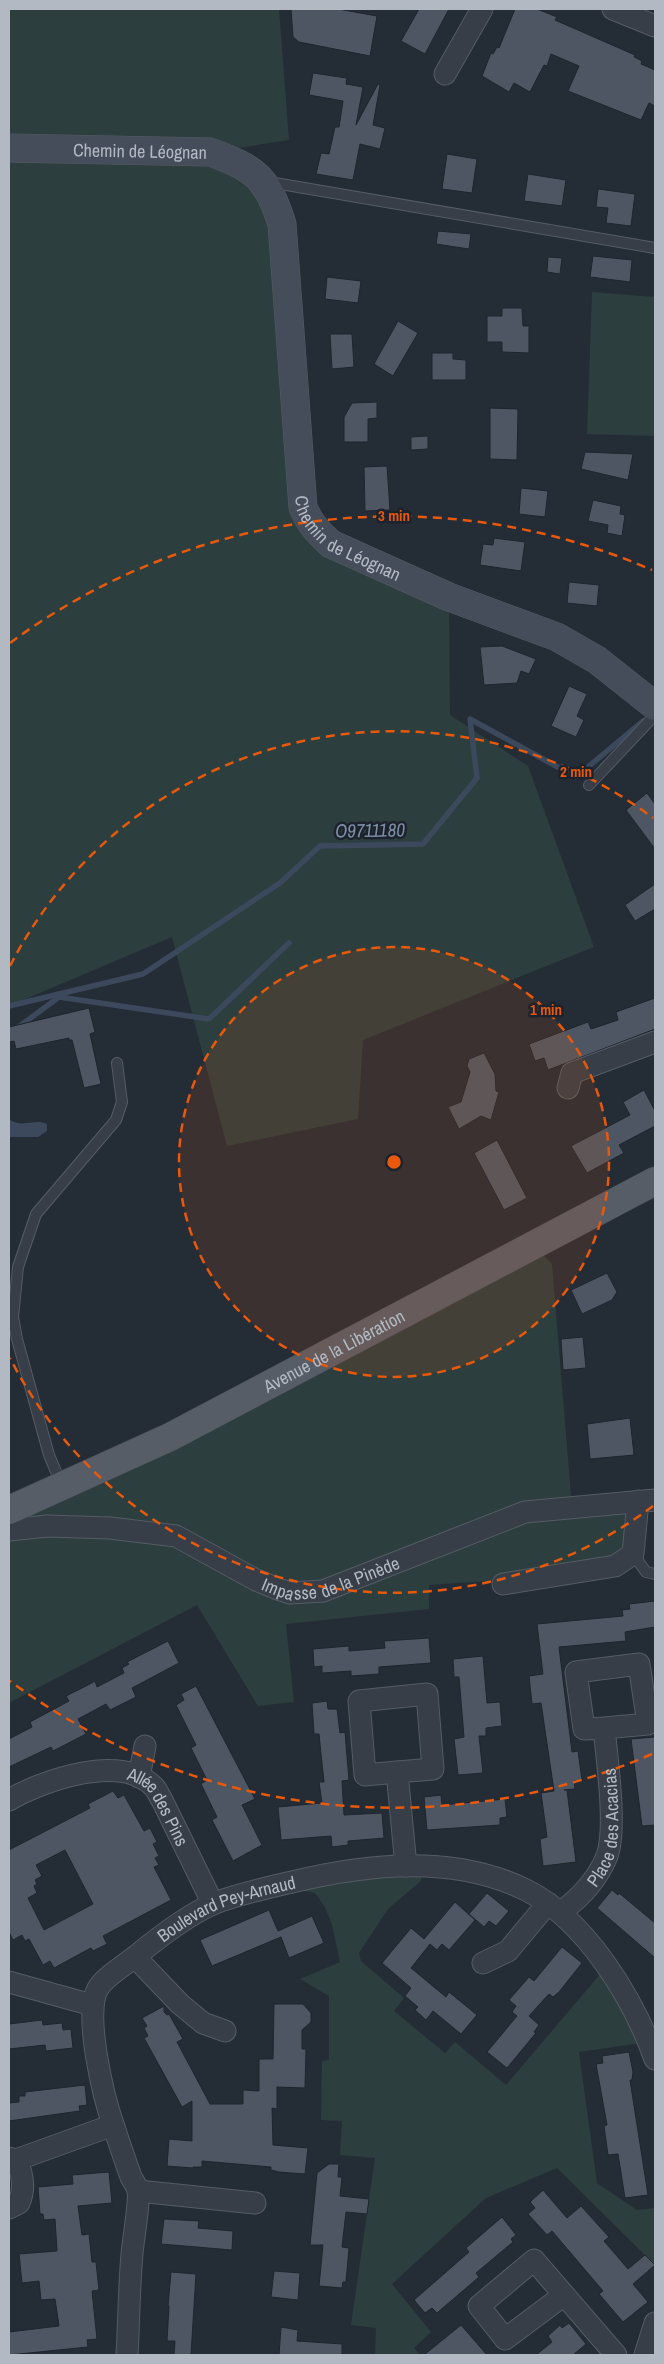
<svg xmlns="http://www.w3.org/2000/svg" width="664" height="2364" font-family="'Archivo Narrow',sans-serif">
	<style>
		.green { fill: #2d3e3e }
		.water { fill: #3c495d }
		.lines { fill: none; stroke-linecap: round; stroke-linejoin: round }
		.stream { stroke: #3c495d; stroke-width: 5.5 }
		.building { fill: #4d5662; stroke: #1f252e; fill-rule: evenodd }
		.lane-casing { stroke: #555c65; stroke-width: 12 }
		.street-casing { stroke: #555c65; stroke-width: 23 }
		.secondary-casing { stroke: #555c65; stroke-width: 29 }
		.primary-casing { stroke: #414750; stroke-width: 29 }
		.lane { stroke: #373e47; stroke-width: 10 }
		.street { stroke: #373e47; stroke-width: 21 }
		.secondary { stroke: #464d5a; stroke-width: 28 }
		.primary { stroke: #565d67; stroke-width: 28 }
		.ring { fill: none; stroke: #e8590c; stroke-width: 2.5; stroke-dasharray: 9 6 }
		.labels { text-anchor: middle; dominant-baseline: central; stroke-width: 5; stroke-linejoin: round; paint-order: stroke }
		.street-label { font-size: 18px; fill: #b2b9c3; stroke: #1d232c }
		.water-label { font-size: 19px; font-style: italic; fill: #7e8fa8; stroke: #1d232c }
		.centre { fill: #e8590c; stroke: #1d232c; stroke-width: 2.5 }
		.ring-label { font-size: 15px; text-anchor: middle; font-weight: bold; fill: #e8590c; stroke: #1d232c; stroke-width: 5; stroke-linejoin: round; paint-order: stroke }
	</style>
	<rect width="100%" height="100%" fill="#242c36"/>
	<g class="green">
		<path d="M9,9h270l10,131 -77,12 52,29 43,338 142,78 1,118 78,51 66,181 -231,93 -5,79 -131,27 -55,-209 -163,69z"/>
		<path d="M592,292l63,5v139l-68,-2z"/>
		<path d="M534,1245l18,19 20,243 66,-6 -5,53 -131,26 -73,5v24l-143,15 8,78 -36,4 -61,-101 -188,98v-193z"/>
		<path d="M422,1867l-1,14 -33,28 -29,44 2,8 43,37 -10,13 51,42 10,-11 51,43 96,-113 40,71 -63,9 18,131 40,27 18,-2v57l-98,-97 -71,30 -94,86 39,48 -17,16 6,7h-45l1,-27 -25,-3 24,-167 -35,-3 2,-34 -21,-1 1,-59 7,-1v-64l-29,-17 40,-17 -8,-37 -7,-18 -10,-14 -11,-2 -9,-10z"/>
	</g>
	<path class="water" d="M9,1119c13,10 25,-1 38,5v7l-9,6h-29z"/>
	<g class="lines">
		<g class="stream">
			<path d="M9,1006l134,-32 137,-91 40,-37 103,-2 54,-66 -7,-59 106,58 67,-56"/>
			<path d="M9,1034l50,-37 150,22 80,-76"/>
		</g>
	</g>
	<g class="building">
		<path d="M291,9h47l39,7 -7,40 -71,-14 -6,-5z"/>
		<path d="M419,9h30l-24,45 -24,-13z"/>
		<path d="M515,9h22l20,8 -2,3 80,35 -1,2 8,4 -1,3 14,6v36l-6,-3 -8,17 -73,-29 11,-25 -28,-12 -4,12 -3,-1 -14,27 -16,-9 -5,9 -27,-16 9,-23 2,1 4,-7 2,1z"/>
		<path d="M313,73l34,5 -1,6 17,3 -7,38 22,-41 2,1 -7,40 12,3 -5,21 -20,-5 -7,36 -37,-6 5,-21 8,1 6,-27h4l4,-26 -34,-6z"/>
		<path d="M447,154l30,5 -5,34 -30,-4z"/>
		<path d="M528,174l38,6 -4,26 -38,-5z"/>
		<path d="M598,189l37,5 -4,32 -25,-3 2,-15 -12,-1z"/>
		<path d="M438,231l33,3 -2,15 -33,-5z"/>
		<path d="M593,256l39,4 -2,22 -40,-5z"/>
		<path d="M548,257l14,1 -2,16 -13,-2z"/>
		<path d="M327,277l34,4 -3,22 -33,-4z"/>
		<path d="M502,308h20l1,18h6v27l-27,-1v-10h-15v-26h15z"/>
		<path d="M398,321l20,12 -25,43 -19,-12z"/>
		<path d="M330,334h22l2,33 -22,2z"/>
		<path d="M432,353h21v6l13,1v20h-34z"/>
		<path d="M377,402v16l-9,1v23h-24v-25l8,-14z"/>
		<path d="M490,408l28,1 -1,51 -27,-1z"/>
		<path d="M428,436v13l-17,1v-13z"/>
		<path d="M585,452l48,2 -5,26 -47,-11z"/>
		<path d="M387,466l3,44 -25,1 -1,-44z"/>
		<path d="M521,488l27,3 -3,26 -26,-3z"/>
		<path d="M593,500l28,6 -1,8 5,1 -3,21 -15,-3 1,-8 -20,-4z"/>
		<path d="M494,538l31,4 -4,29 -41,-6 3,-21 10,1z"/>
		<path d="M569,582l30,3 -2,21 -30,-3z"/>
		<path d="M502,646l34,13 -7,15 -8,-3 -4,12 -33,2 -4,-38z"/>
		<path d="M569,686l18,8 -10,22 7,4 -8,17 -25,-11z"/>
		<path d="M647,793l8,11v45l-29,-39z"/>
		<path d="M655,884v25l-20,12 -10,-16z"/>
		<path d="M655,998v31l-107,41 -4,-12 -9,3 -6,-17 59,-22 3,7 27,-9 -2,-8z"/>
		<path d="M89,1008l6,24 -5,2 11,50 -17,4 -12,-48h-3v-2l-53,11 -2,-8 -5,1v-15z"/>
		<path d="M484,1053l11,21 1,17 3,1 -8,28 -10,-4 -22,13 -11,-22 13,-5 9,-30 -3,-6 2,-7z"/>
		<path d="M644,1090l11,21v15l-36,19 5,8 -37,20 -16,-27 59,-31 -7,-13z"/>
		<path d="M497,1140l30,58 -23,12 -30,-57z"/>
		<path d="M607,1273l10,19 -5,8 -30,14 -11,-24z"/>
		<path d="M583,1337l3,31 -23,2 -2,-31z"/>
		<path d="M630,1418l4,37 -44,4 -3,-35z"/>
		<path d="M655,1601v26l-30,5 1,9 -67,6 13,105 6,-1 4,29 -8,1 1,8 -11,1h3l9,72 -33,4 -3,-27 7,-2 -6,-44 13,-2 -13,-88 -9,1 -3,-28 14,-2 -6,-50 86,-8 -1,-6 8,-1 -1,-5z"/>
		<path d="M429,1638l2,25 -52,4v7l-28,2v-5l-29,2v-7l-8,1 -1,-18 36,-3v5l36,-3 -1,-7z"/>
		<path d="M168,1641l11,22 -47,25 4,9 -26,13 -4,-6 -28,15 8,15 -33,17 -2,-4 -42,20v-28l23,-12 -2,-5 39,-21 -3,-5 22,-11 7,-4 2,6 27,-14 -2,-5 7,-4 -2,-2z"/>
		<path d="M483,1656l4,47 13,-1 2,24 -16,2v8h-7l4,37 -25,2 -4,-36 10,-2 -5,-60h-5l-1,-18z"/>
		<path d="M196,1686l59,113 -13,6 20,40 -29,16 -21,-41 5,-3 -16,-33 6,-4 -16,-32 5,-3 -20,-40 8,-5 -3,-6z"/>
		<path d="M327,1701l1,8h9l3,24 5,-1 4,48 -7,1 2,34 38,-2 2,25 -36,3v4l-16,2 -1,-11 -50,4 -3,-33 44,-4 -3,-21h5l-3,-28 -2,-20h-5l-2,-31z"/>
		<path d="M655,1737v88l-13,1 -11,-87z"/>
		<path d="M113,1791l5,7 6,-3 20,36 6,-3 7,14 -4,2 6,12 -4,2 4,7 -5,2 17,33 -68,36 4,8 -14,7 -2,-3 -37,20 -4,-7 -7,4 -14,-26 -4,2 -3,-6 -9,5 -4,-8v-82l81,-42 -2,-4zM65,1850l28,54 -49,26 -16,-32 9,-5 -3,-7 3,-2 -2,-4 7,-4 -6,-11z"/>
		<path d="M441,1795l1,10 63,-6 2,18 -7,1v7l-73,5 -3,-33z"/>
		<path d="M612,1890l6,5 1,-2 36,30v35l-58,-50z"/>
		<path d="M487,1893l22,18 -13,15 -7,-5 -5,6 -15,-13z"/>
		<path d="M455,1902l20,18 -26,30 -7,-6 -5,6 -7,-6 -19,24 35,29 3,-5 28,23 -16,19 -28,-23 -7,9 -11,-10 3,-3 -13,-11 6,-8 -29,-25 29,-35 13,11z"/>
		<path d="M269,1910l9,21 34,-15 12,27 -35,15 -8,-21 -69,29 -12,-26z"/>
		<path d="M562,1947l20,16 -23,29 -6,5 -4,-3 -20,22 10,9 -5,7 2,1 -29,35 -20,-16 30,-36 -5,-4 4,-6 -7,-6 20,-23 5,4z"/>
		<path d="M274,2004h29l8,9v9l-9,8v19h4l-1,39 -28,-1v22l-5,-1 1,37 35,3 -3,26 -26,-2 -8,-2v-3l-69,-6v6h-9v1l-26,-2 2,-27 23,2v-40l-10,6 -38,-69 4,-2 -4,-8 3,-2 -5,-8 22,-12v6l3,3 2,-1 14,25 -6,3 33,62h33v-14l16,1v-32h14z"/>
		<path d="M42,2020l1,5 19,-2 1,7 8,-1 2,19 -27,3 -1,-6 -36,4v-25z"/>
		<path d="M629,2052l4,20 -1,8h-2l18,115 -23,3 -7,-44 -10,1 -4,-29 3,-1 -11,-61 7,-1 -1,-7z"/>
		<path d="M85,2085l2,20 -8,1 1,5 -71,10v-18l10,-1v-6h6v-4z"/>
		<path d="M329,2164h10l-1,13h4l-2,19 29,3 -2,15 -21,-2 -4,35 7,1 -3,34h-3l-1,6 -23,-2 4,-41h-13l7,-72z"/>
		<path d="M109,2172l3,31 -34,3 4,29 7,-1 3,28h4l3,28 -7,1 5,48 -10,1 1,7 -79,8v-23l50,-6 -4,-27 -14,1 -2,-19 -17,2 -3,-29 38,-3 -2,-32 -11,1 -1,-6h-3l-2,-27 35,-3 -1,-9z"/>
		<path d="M543,2190l24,28 14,-12 28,31 -5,4 24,28 17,-14 10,10 -22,19 15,18 -25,20 -24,-28 4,-3 -51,-60 -5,4 -19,-21 7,-6 -5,-6z"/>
		<path d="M502,2217l14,18 -5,4 2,3 -37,31 3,4 -42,36 -5,-5 -7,5 -11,-13 55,-48 -3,-4z"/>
		<path d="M164,2219l35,2 -1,7 35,3 -1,19 -71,-6z"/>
		<path d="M274,2271l26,2 -2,27 -27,-3z"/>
		<path d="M171,2272l25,2 -5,81h-17l1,-14h-8l2,-35h-1z"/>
		<path d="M569,2323l17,21 -13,11h-37l16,-13 -4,-6 12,-11 2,3z"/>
		<path d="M461,2325l26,30h-63z"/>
		<path d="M281,2327l17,3 -1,11 45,3v11h-63z"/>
	</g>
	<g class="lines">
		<defs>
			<g id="lane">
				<path d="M269,182l386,66"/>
				<path d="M589,785l66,-70"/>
				<path d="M62,1486l-13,-31 -32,-116 -4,-22 5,-50 18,-53 80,-94 6,-18 -5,-39"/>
				<path d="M633,1554l13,18 9,2"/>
			</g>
			<g id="street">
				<path d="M613,9l42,17"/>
				<path d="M445,74l37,-65"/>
				<path d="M568,1088l4,-15 83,-31"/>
				<path id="s1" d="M9,1530l38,-4 63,2 66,8 80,44 22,9 12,4 33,-2 202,-79 130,-12"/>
				<path d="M503,1584l112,-18 18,-12 5,-53"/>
				<path d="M397,1772l36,-3 -6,-75 -68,7 6,74 32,-3 9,94"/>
				<path d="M139,1777l6,-31"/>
				<path id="s2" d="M9,1800c33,-19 112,-48 145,-13 3,3 5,9 8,13l51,104"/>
				<path id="s3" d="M561,1912c19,-14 37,-34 46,-56 10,-27 0,-97 -3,-128l44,-4 -9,-60 -63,8 8,57 20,-1"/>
				<path d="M135,1957l45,47 23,19 22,8"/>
				<path d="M483,1963l25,-12 40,-48"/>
				<path d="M9,1982l83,23"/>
				<path d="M9,2158l7,2 97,-35"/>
				<path d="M138,2191l117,12"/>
				<path d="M9,2208l10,-5c6,-14 4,-29 -3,-43"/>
				<path d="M564,2295l-59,44 -26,-33 55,-46 82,95"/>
				<path id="s4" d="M127,2355c2,-33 2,-67 5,-101 1,-14 8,-52 6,-63 -1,-5 -5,-10 -7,-14 -6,-17 -12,-34 -17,-50 -10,-28 -32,-117 -15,-140 6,-10 27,-23 37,-31 23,-19 51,-41 79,-53 24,-9 51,-15 77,-21 75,-18 161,-28 234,8 60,30 107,108 129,169"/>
				<path d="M645,2355l10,-32"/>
			</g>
			<g id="secondary">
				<path id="s5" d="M9,148l201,4c46,17 57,25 72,72l21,283c6,16 15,25 28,37l118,53 108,40 40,23 58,46"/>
			</g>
			<g id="primary">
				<path id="s6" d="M9,1510l161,-73 485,-256"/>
			</g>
		</defs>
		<use href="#lane" class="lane-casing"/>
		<use href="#street" class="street-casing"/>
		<use href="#secondary" class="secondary-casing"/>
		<use href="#primary" class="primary-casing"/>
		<use href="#lane" class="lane"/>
		<use href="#street" class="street"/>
		<use href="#secondary" class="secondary"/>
		<use href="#primary" class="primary"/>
	</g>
	<circle cx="394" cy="1162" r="215" fill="#e8590c" fill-opacity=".12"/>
	<g class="ring">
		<circle cx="394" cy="1162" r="215"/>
		<path d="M653 1506A431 431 0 0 1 10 1358M10 966A431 431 0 0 1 653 818"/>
		<path d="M652 1754A646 646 0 0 1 10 1681M10 643A646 646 0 0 1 652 570"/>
	</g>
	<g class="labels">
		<g class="street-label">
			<text stroke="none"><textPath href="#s5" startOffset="131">Chemin de Léognan</textPath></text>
			<text stroke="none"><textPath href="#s5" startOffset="648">Chemin de Léognan</textPath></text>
			<text stroke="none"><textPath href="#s6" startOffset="362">Avenue de la Libération</textPath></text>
			<text stroke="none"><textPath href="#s1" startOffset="338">Impasse de la Pinède</textPath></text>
			<text stroke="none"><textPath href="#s2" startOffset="172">Allée des Pins</textPath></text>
			<text stroke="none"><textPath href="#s3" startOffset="101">Place des Acacias</textPath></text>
			<text stroke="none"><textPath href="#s4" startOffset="529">Boulevard Pey-Arnaud</textPath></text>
		</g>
		<g class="water-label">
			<text transform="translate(370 830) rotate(-1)">O9711180</text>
		</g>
	</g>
	<circle cx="394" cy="1162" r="8" class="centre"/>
	<g class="ring-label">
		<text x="394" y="521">3 min</text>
		<text x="576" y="777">2 min</text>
		<text x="546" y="1015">1 min</text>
	</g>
	<rect width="664" height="2364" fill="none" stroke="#b2b9c3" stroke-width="20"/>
</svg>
